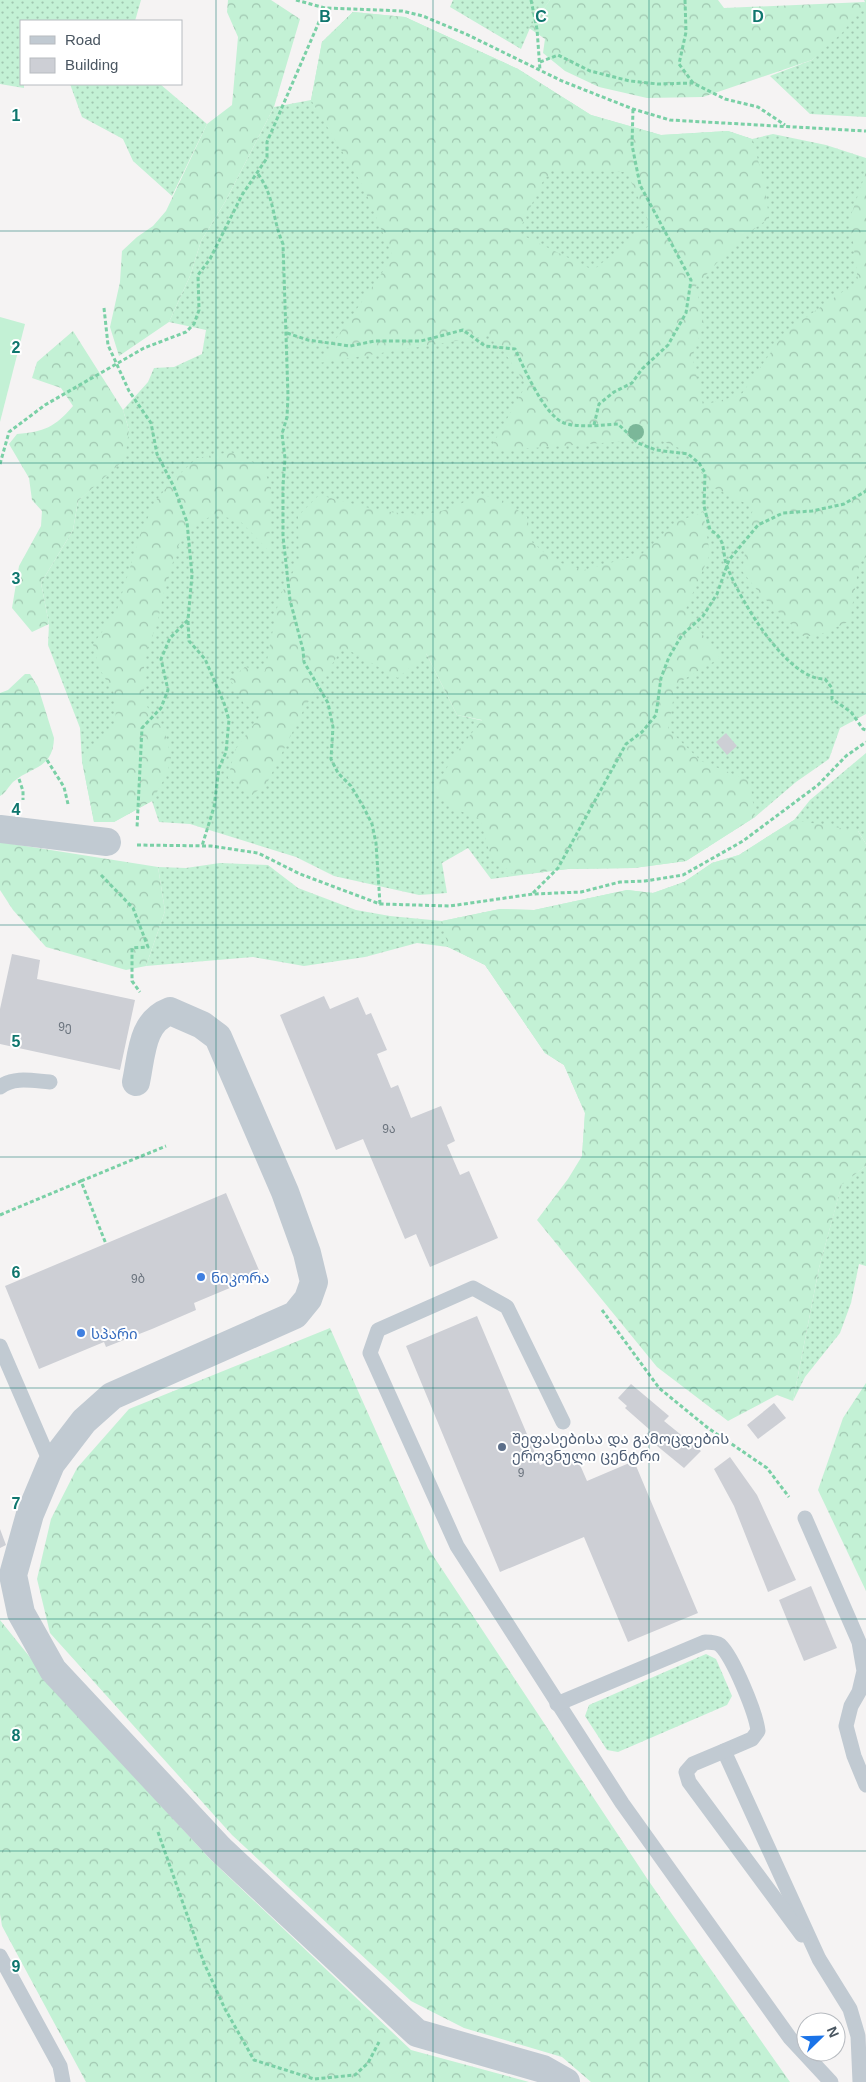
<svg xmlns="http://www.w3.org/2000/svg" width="866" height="2082" font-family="Helvetica,'Noto Sans Georgian',sans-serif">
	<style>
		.grass { fill: url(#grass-dots); fill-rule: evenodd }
		.forest { fill: url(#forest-crowns); fill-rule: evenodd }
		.garden { fill: #c3f1d5 }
		.building { fill: #cdcfd5 }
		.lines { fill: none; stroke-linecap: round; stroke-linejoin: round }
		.path { stroke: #7ad0a6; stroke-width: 3; stroke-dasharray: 4 2.5; stroke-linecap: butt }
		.lane { stroke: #c1cad2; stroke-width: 15 }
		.street { stroke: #c1cad2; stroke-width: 28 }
		.tree { fill: #7bb799 }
		.grid { fill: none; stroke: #0f766e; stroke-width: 1; stroke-opacity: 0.55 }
		.shop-dot { fill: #3f7fe0; stroke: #fff; stroke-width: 2 }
		.service-dot { fill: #5c6f8a; stroke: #fff; stroke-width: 2 }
		.labels { text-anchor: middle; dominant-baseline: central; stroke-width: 4; stroke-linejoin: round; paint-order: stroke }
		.number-label { font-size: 12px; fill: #6b747e }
		.shop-label { font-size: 15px; fill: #366cbe; stroke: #fff; text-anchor: start }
		.service-label { font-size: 15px; fill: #4e5e75; stroke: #fff; text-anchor: start }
		.grid-label { font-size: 16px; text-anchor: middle; font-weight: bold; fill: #0f766e; stroke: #fff; stroke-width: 4; stroke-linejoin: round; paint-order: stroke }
	</style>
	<defs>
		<pattern id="grass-dots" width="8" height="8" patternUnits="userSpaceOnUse" patternTransform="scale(1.25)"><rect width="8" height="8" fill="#c3f1d5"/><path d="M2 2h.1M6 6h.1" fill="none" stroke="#a0c6b0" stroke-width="1.8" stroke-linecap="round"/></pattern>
		<pattern id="forest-crowns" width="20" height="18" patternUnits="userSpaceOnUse" patternTransform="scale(1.25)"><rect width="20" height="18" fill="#c3f1d5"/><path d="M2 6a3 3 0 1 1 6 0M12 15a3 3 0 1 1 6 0" fill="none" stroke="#a0c6b0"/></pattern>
	</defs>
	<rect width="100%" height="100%" fill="#f5f3f3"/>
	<g class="grass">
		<path d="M0,0h141l-6,21h-114v63h3v4l-24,-4z"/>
		<path d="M453,0h97l-20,28 -9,21 -71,-42z"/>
		<path d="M864,0h2v117l-56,-3 -40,-38 42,-16 53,-58z"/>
		<path d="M353,12l52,5 113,52 73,46 70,20 67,-4 24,8 21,-5 53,11 40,13v556l-26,14 -11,31 -33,23 -41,35 -69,44 -52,7 -66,1 -77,10 -23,-31 -26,15 5,30 -28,2 -85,-19 -38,-19 -106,-33 -31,-2 -7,-21 -38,21h-20l-12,-61 -2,-33 -32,-83 1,-21 -8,-41 32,-53 5,-29 17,-16 34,-55 -6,-20 25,-28 6,-14 20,-1 28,-13 4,-24 -37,-8 21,-46 11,-35 24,-39 49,-95 37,-7 11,-58zM426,653l72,71 -41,-9z"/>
		<path d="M70,84h90l47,40 -35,72 -39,-35 -10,-22 -41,-22z"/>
		<path d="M866,753v91l-8,-13 -276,325 3,-43 -21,-48 -19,-12 -60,-88 -37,-18 -31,-4 -52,14 -61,9 -51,-9 -107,9 19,-55 -7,-44 28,1 34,-5 48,2 30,23 58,22 34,6 52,5 58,-12 34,1 93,-20 26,3 31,-11 28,-19 27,-8 55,-35 16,-20z"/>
		<path d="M866,1166v100l-7,-2 -8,39 -11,30 -35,44 -12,24 26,-133 23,-85z"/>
		<path d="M706,1654l10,5 16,37 -5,9 -109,47 -11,-2 -22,-34 4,-11z"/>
	</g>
	<g class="forest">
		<path d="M228,0h43l29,19 -26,88 -49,95 -24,39 -11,35 -21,46 -50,34 -9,-29 10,-45 2,-31 15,-14 16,-11 13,-15 41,-87 25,-19 6,-68 -11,-25z"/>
		<path d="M550,0h168l6,8 141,-6 -22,30 -31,28 -109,37 -56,1 -48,-11 -34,-16 -22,-18 2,-14 -16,-11z"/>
		<path d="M353,12l52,5 113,52 73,46 70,20 67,-4 24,8 12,42 5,37 -35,26 -38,42 8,39 -12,30 11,50 38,-10 44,-63 73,-51 -8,-63 16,-46v385l-7,7 -9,57 -33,15h-14l-42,-41 -19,-24 11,-64 -43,-21 -19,-33 -34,-14 -168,12 37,-66 -33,-50 -174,28 74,-106 -30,-71 -52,-86 11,-58zM552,170l75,2 23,53 -57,45 -75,-37 24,-50z"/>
		<path d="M73,331l50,79 6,20 -4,29 -47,42 -5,29 -32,53 8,41 -17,8 -20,-24 7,-42 22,-40 1,-15 -10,-11 -3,-22 -20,-34 8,-10c27,-2 38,-7 56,-28l-12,-18 -29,-10 5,-16z"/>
		<path d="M231,452l32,15 8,21 -2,63 -30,-31 -25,-5 -19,9 -16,20 -13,39 -9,41 -13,34v44l21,31 6,24 -4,17 -15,27 -38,21h-20l-12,-61 34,-37 -1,-29 -16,-27 -6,-24 23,-31 24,-78 15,-33 16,-20 26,-24z"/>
		<path d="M477,493l30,9 20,15 5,25 22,19 30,9 58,-16 34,-32 27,-10 7,42 -25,57 35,47 -44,26 -8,45 33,32 49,20 5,36 -69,44 -52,7 -66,1 -54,6 -24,-21 -10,-35 -25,-10 -21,-20 20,-33 28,-36 -25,-5 -31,-62 -28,25 -55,-31 -38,60 -38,76 -15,12 -24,-17 7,-28 26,-36 -17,-10 -14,-25 15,-12 20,4 14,-73 20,-37 -1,-45 21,-21c52,13 112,36 158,-2z"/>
		<path d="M25,674h5l8,13 16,51c-1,31 -22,28 -41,44 -5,5 -7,11 -13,14v-103l8,-3z"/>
		<path d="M794,820l64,11 8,13v322l-24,18 -23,84 -26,133 -16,-6 -49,26 -71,-54 -120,-147 31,-41 14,-23 3,-43 -21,-48 -19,-12 -60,-88 -37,-18 -6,-26 58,-12 34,1 93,-20 26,3 31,-11 28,-19 27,-8z"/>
		<path d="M0,842l158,25 7,44 -19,55 -20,4 -80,-23 -33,-37 -13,-20z"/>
		<path d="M330,1328l98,220 220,332 142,202h-199l-29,-25 -98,-29 -53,-27 -179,-166 -182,-202 -13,-54 14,-60 26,-51 52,-59z"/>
		<path d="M866,1383v208l-48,-101 25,-72z"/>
		<path d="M0,1620l62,77 147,161 202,192 118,32h-443l-84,-156 -2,-12z"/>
	</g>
	<path class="garden" d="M0,317l25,7 -25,98z"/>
	<g class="building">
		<path d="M726,733l11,13 -10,9 -11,-13z"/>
		<path d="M12,954l28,6 -3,19 98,21 -15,70 -120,-26v-35z"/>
		<path d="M324,996l6,13 28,-12 8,18 5,-2 16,37 -10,4 14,34 7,-3 13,33 30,-12 14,35 -8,4 13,30 9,-4 29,67 -68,29 -14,-33 -11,5 -42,-100 -27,11 -56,-135z"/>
		<path d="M226,1193l35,82 -67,28 2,7 -44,19 -46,18 -2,-5 -65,27 -34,-83z"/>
		<path d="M477,1316l63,149 34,-14 13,30 47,-20 64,152 -70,29 -44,-105 -84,35 -94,-226z"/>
		<path d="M631,1384l38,32 -5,5 37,30 -17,17 -39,-32 5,-6 -25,-22 2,-2 -9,-8z"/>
		<path d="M774,1403l12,15 -28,21 -11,-14z"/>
		<path d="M730,1457l27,38 39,85 -28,12 -34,-86 -20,-37z"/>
		<path d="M0,1529l6,16 -6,3z"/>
		<path d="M811,1586l26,62 -33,13 -25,-61z"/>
	</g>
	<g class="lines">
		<g class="path">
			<path d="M296,0l29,8 77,3 21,5 45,19 94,46 71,28 37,11 196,11"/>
			<path d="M531,0l6,29 3,41"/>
			<path d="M685,0l1,32 -7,32 14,19"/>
			<path d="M540,62l18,-7 32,16 40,10 28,3 35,-1 32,16 33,8 27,18"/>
			<path d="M258,174c17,23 14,45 25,70l5,152 -1,21 -5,17 3,24 -2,28v50l7,64 13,50 1,12 24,41 5,24 -2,32 7,14 13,13 13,22 8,16 4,19 4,61"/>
			<path d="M104,308l4,37 21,46 22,32 6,31 17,33 13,35 5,53 -4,45 -18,18 -9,21 7,31 -7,18 -19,20 -5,100"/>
			<path d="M287,333l21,7 42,6 25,-5h46l42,-11 22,16 30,3c9,19 29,66 49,74 14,5 40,2 54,1l20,19 18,7 32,4 11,9 6,10 -1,33 6,24c18,9 11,24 18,39 13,32 59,111 97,110l7,9v11l19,13 12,17 3,1"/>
			<path d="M594,425l5,-21 15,-12 18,-9 10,-14 26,-24 18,-32 5,-33 -51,-95 -8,-40 1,-36"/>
			<path d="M0,464l9,-32 36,-27 99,-57 42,-16 8,-8 5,-14 -1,-35 12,-16 32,-64 25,-37v-16l58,-134"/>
			<path d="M188,621l1,20 16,18 19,44 5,17 -3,32 -7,16 -5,39 -12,39"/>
			<path d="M47,760l17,27 4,17"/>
			<path d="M19,779l4,12v9"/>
			<path d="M137,845l74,1 47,7 42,21 80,30 70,2 83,-12 48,-2 39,-10 25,-1 38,-6 60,-34 75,-56 28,-29 20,-14"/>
			<path d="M101,875l32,33 15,39 -16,1v33l8,11"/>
			<path d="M533,893l25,-25 68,-124 16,-12 14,-17 5,-37 8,-21 13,-22 21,-19 14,-22 12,-34 29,-35 25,-12 29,-2 32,-7 22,-13"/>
			<path d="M81,1181l85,-35"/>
			<path d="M0,1215l81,-34 25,63"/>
			<path d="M602,1310l57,78 49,40 59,40 22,29"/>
			<path d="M158,1832l46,131 21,46 29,51 60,19 41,-4 13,-12 11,-21"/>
		</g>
		<g class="lane">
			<path d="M0,1087c14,-11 34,-6 50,-5"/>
			<path d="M0,1346l51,118"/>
			<path d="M563,1422l-56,-115 -34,-19 -95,42 -8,23 87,193 165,257 168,235 41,44"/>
			<path d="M805,1518l54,124 5,29 -5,21 -8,14 -5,20 8,30 12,29"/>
			<path d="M557,1704l148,-62c5,0 11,0 15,3 13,12 36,68 38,86l-6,8 -28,12 95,208 31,50 8,27 2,46"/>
			<path d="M724,1751l-31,13 -7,8 3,10 113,153"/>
			<path d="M0,1956l60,110 3,16"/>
		</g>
		<g class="street">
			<path d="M0,829l107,13"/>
			<path d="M136,1082c6,-28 5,-60 34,-71l32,14 16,12 67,155 22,61 7,29 -6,17 -13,16 -183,81 -28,25 -33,43 -21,50 -17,61 8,38 32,57 167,179 197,184 126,36 23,13"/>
		</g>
	</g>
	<circle class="tree" cx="636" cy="432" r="8"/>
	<path class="grid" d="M216,0v2082M433,0v2082M649,0v2082M0,231h866M0,463h866M0,694h866M0,925h866M0,1157h866M0,1388h866M0,1619h866M0,1851h866"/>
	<g class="shop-dot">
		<circle cx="201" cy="1277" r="5"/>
		<circle cx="81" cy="1333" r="5"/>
	</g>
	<circle class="service-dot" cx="502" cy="1447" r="5"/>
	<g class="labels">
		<g class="number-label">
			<text x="65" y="1027">9ე</text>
			<text x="389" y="1129">9ა</text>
			<text x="138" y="1279">9ბ</text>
			<text x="521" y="1473">9</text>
		</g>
		<g class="shop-label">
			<text x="211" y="1277">ნიკორა</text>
			<text x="91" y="1333">სპარი</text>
		</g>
		<g class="service-label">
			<text x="512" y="1438">შეფასებისა და გამოცდების<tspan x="512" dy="17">ეროვნული ცენტრი</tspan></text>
		</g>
	</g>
	<g class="grid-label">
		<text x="325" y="22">B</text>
		<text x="541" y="22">C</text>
		<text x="758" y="22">D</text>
		<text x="16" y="121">1</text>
		<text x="16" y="353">2</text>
		<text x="16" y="584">3</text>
		<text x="16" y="815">4</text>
		<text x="16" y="1047">5</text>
		<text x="16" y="1278">6</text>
		<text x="16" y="1509">7</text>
		<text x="16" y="1741">8</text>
		<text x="16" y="1972">9</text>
	</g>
	<rect x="20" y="20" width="162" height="65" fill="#ffffff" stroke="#b7bbc0"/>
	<rect x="30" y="36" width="25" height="8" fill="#c1cad2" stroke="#b7bbc0"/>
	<text x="65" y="45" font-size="15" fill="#4a5661">Road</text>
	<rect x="30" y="58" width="25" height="15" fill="#cdcfd5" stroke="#b7bbc0"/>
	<text x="65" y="70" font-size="15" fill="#4a5661">Building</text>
	<g transform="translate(821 2037) rotate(67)"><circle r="24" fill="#ffffff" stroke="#b7bbc0"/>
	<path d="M0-4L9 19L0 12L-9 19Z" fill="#1a73e8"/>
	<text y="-8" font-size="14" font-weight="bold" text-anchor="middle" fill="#4a5661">N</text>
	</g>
</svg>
